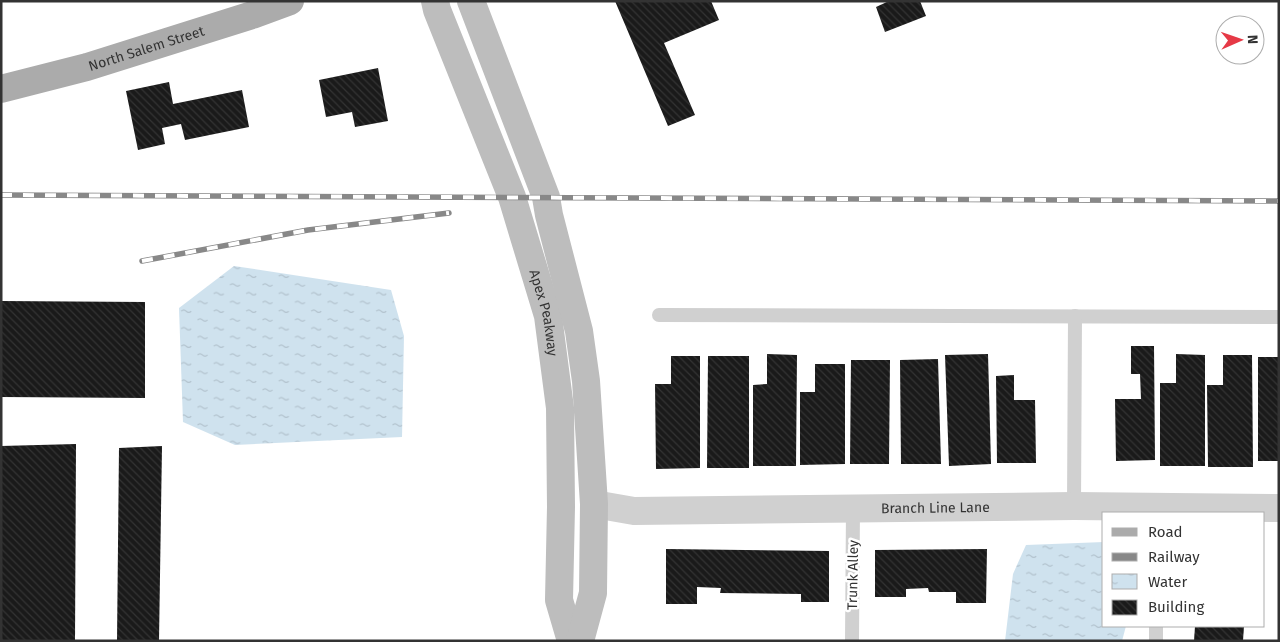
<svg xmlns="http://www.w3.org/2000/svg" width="1280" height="642" font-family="'Fira Sans',sans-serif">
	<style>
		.water { fill: url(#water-ripples) }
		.building { fill: url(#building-back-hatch) }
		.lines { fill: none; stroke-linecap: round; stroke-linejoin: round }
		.lane { stroke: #d0d0d0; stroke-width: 14 }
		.street { stroke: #d0d0d0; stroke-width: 28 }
		.secondary { stroke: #bdbdbd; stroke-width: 28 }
		.primary { stroke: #ababab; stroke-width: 28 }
		.rail-casing { stroke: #888; stroke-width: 5.5 }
		.rail { stroke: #fff; stroke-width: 4; stroke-dasharray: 11; stroke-linecap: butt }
		.labels { text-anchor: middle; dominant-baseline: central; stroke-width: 5; stroke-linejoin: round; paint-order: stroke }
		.street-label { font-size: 14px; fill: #333; stroke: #fff }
	</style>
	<defs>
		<pattern id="water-ripples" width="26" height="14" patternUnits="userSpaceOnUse" patternTransform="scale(1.25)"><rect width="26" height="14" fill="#cfe2ee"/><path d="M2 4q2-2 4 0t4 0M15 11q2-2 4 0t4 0" fill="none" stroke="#b2c2cd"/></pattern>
		<pattern id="building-back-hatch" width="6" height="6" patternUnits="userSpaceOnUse" patternTransform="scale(1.25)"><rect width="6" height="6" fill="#1a1a1a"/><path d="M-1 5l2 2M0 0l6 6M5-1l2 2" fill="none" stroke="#333"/></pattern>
	</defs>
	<rect width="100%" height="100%" fill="#fff"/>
	<g class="water">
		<path d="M234,266l157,24 13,46 -2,101 -167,8 -52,-23 -4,-114z"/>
		<path d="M1104,542v84h22l-4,15h-117l8,-67 13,-29z"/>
	</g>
	<g class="building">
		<path d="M615,1h96l8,19 -55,23 31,72 -27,11z"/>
		<path d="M889,1h31l6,15 -41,16 -9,-25z"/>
		<path d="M378,68l10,53 -33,6 -3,-15 -26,5 -7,-37z"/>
		<path d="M169,82l4,22 69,-14 7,37 -64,13 -4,-16 -19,4 3,16 -27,6 -12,-59z"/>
		<path d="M1,301l144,1v96l-144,-1z"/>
		<path d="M1131,346h23l1,114 -39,1 -1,-62h26l-1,-25h-9z"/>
		<path d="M767,354l30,1 -1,111h-43v-81l14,-1z"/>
		<path d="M988,354l3,110 -42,2 -4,-111z"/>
		<path d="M1176,354l29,1v111h-45v-83h16z"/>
		<path d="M1223,355h29l1,112h-45l-1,-82h16z"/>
		<path d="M671,356h29v112l-44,1 -1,-85h16z"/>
		<path d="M708,356h41v112h-42z"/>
		<rect x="1258" y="357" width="21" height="104"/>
		<path d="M938,359l3,105h-40l-1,-104z"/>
		<path d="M851,360h39l-1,104h-39z"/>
		<path d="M815,364h30v100l-45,1v-73h15z"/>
		<path d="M1014,375v25h21l1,63h-39l-1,-87z"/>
		<path d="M76,444l-1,197h-74v-195z"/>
		<path d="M162,446l-3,195h-42l2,-193z"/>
		<path d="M666,549l163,2v51h-28v-8l-81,-1 1,-5 -24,-1v17h-31z"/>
		<path d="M987,549l-1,54h-30v-11h-27l-1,-4 -22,1v8h-31v-47z"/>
		<path d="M1195,626h49l-1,15h-49z"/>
	</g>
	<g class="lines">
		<g class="lane">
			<path d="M659,315l620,2"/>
			<path d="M1074,506l1,-190"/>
			<path d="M852,641l1,-133"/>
			<path d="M1156,641v-15"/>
		</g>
		<path class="street" id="s1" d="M594,504l40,7 440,-5 205,2"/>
		<g class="secondary">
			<path id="s2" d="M435,1l2,9 75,187 36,119 12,92 1,99 -2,93 12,41"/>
			<path d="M471,1l75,196 3,18 30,116 7,50 8,123 -1,89 -13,48"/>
		</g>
		<path class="primary" id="s3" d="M1,89l86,-22 165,-52 38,-14"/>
		<defs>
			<g id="rail">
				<path d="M1,195l1278,6"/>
				<path d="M142,261l166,-31 141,-17"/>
			</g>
		</defs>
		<use href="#rail" class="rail-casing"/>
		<use href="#rail" class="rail"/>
	</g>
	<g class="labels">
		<g class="street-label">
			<text stroke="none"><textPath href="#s3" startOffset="151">North Salem Street</textPath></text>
			<text stroke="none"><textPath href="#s2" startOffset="331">Apex Peakway</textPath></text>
			<text stroke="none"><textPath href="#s1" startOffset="342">Branch Line Lane</textPath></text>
			<text transform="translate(853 575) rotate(-89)">Trunk Alley</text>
		</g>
	</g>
	<rect width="1280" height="642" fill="none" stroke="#333333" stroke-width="5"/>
	<rect x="1102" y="512" width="162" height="115" fill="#ffffff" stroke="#adadad"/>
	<rect x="1112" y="528" width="25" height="8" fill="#ababab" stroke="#adadad"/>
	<text x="1148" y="537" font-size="15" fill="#333333">Road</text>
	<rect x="1112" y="553" width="25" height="8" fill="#888888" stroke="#adadad"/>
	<text x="1148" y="562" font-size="15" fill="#333333">Railway</text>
	<rect x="1112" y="574" width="25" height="15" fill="url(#water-ripples)" stroke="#adadad"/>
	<text x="1148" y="587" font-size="15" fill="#333333">Water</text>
	<rect x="1112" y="600" width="25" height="15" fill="url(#building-back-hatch)" stroke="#adadad"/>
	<text x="1148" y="612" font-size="15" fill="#333333">Building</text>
	<g transform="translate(1240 40) rotate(88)"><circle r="24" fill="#ffffff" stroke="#adadad"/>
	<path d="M0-4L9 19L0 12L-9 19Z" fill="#e63946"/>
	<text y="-8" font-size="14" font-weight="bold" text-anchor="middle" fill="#333333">N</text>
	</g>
</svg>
